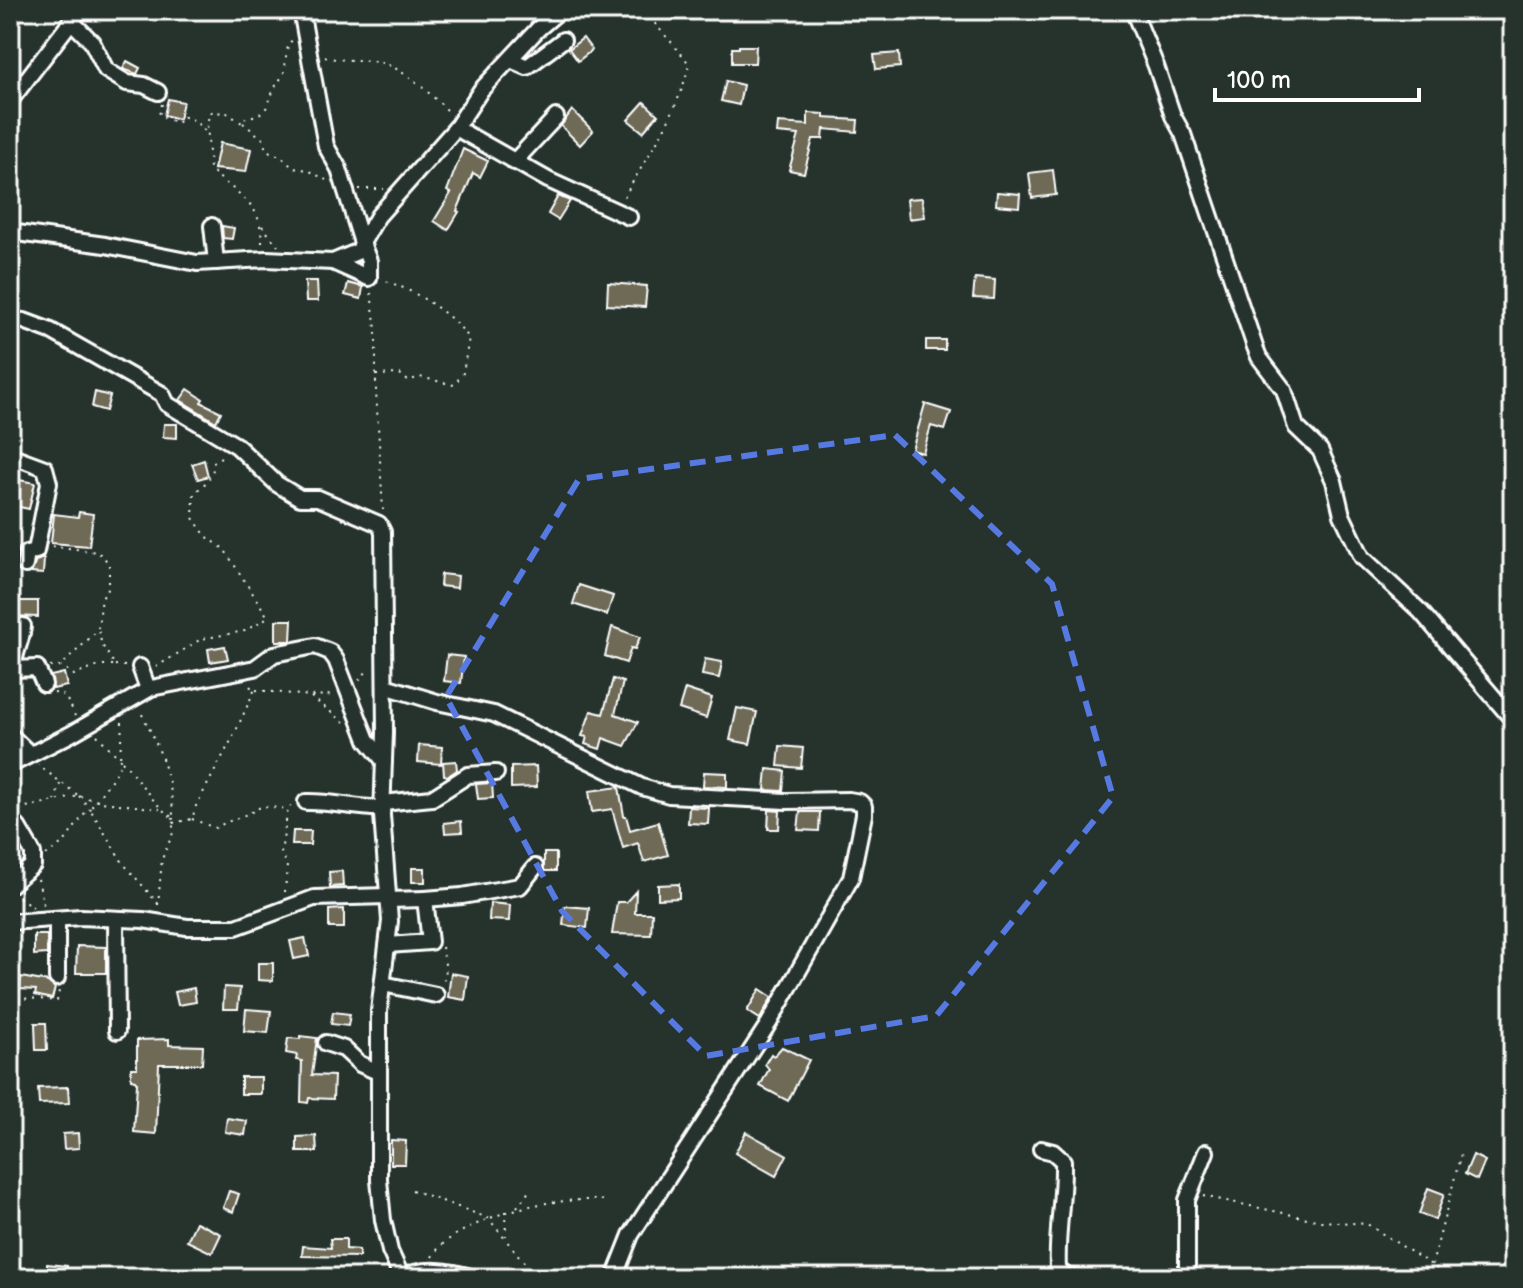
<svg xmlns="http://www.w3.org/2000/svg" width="1523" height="1288" font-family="'Balsamiq Sans',sans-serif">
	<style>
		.building { fill: #6e6a57; stroke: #fff; stroke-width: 2 }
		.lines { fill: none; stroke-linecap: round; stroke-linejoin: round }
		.minor-casing { stroke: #fff; stroke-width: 20 }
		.path { stroke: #fff; stroke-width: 2; stroke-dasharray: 2 6; stroke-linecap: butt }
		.minor { stroke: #26332d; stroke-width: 14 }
		.marked { fill: none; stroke: #567ae2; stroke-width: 6; stroke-dasharray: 16 10; stroke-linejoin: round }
	</style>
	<rect width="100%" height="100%" fill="#26332d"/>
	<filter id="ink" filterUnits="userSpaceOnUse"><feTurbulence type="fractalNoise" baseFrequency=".0125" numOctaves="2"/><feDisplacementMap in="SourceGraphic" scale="16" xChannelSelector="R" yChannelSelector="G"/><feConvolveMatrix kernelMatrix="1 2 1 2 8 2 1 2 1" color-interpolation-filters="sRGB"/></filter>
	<g filter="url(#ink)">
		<g class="building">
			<path d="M583,38l9,12 -14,11 -9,-12z"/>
			<path d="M739,46h17l-1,17h-23v-15h7z"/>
			<path d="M899,53l1,14 -24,2 -2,-14z"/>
			<path d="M127,61l13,7 -3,6 -14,-5z"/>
			<path d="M726,81l17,4 -4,20 -18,-4z"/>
			<path d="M168,99l15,3 -4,17 -15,-4z"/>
			<path d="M644,102l14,13 -15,17 -15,-12z"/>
			<path d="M572,110l21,21 -13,14 -19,-19z"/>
			<path d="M808,113l16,1v4l34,2 -1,12 -33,-3 -1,10h-10l-9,34 -15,-3 10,-35 -22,-2 1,-10 30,2z"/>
			<path d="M220,143l31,6 -5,23 -32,-3z"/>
			<path d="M463,149l25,12 -8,16 -7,-4 -16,38 2,1 -11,18 -14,-9 17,-28 -4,-2z"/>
			<path d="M1053,170l3,25 -24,3 -3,-25z"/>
			<path d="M997,192l23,2 -1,13 -23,-2z"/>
			<path d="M558,196l12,5 -12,19 -10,-6z"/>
			<path d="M922,198l3,19 -16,2 -2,-20z"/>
			<path d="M222,226l12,2 -2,11 -9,-1z"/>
			<path d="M975,278l20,2 -1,19 -21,-1z"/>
			<path d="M305,281h12l1,20h-12z"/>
			<path d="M348,283l15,4 -2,12 -16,-4z"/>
			<path d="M608,283l39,3 -2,21 -38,-2z"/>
			<rect x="926" y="340" width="19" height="10"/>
			<path d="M188,389l15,10 -2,3 20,10 -5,10 -36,-22z"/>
			<path d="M95,392l15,4 -4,15 -14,-4z"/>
			<path d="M925,404l26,8 -6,18 -14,-4 -8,27 -11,-3z"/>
			<path d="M164,424h13v14l-14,-1z"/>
			<path d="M204,460l4,16 -10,3 -6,-15z"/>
			<path d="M14,479l21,4 -6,26 -19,-4z"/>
			<path d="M79,512l14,2 -4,32 -38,-3 3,-29 24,3z"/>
			<path d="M41,559h3l-1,15 -12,-1 5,-12z"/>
			<path d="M441,574l17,2 -1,12 -17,-2z"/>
			<path d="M579,585l34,11 -6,19 -34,-11z"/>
			<path d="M14,601h24v16l-25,-1z"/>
			<path d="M276,620h16l-1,21h-15z"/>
			<path d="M612,627l28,10 -5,12 -4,-1 -5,15 -21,-7z"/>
			<path d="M225,646l3,13 -18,3 -2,-13z"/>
			<path d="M447,655l17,2 -3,26 -17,-2z"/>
			<path d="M705,659l17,3 -3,16 -17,-3z"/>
			<path d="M64,673l3,13 -14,3 -2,-13z"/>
			<path d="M613,679l10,3 -8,32 23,8 -13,24 -22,-8 -3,11 -15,-5 2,-7 -5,-1 9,-25 12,3z"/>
			<path d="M685,689l27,9 -6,20 -27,-9z"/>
			<path d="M737,708l20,4 -7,32 -20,-4z"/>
			<path d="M419,745l23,2 -1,17 -23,-2z"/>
			<path d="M780,746l23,2 -2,20 -23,-2z"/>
			<path d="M456,761l1,9 -9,6 -4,-1 -1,-13z"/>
			<path d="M536,766l1,21 -26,1v-21z"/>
			<path d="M767,769l18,2 -2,20 -18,-1z"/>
			<path d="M704,772l23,1v14l-24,-1z"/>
			<path d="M492,783l1,15 -15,1 -2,-15z"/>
			<path d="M619,787l5,29h2l4,14 28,-8 10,33 -24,7 -6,-19 -15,5 -11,-39 -20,3 -3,-21z"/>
			<path d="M689,807l20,1 -1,16 -20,-1z"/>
			<path d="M769,810l11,1 -1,18h-11z"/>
			<path d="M800,812h20l-1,19 -21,-1z"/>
			<path d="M461,821l1,11 -17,1 -1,-10z"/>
			<path d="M293,831h18l-1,14h-18z"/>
			<rect x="544" y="853" width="12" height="18"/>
			<rect x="412" y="868" width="13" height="14"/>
			<path d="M342,871l1,15 -13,1 -1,-15z"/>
			<path d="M679,884v14l-21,1v-14z"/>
			<path d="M636,891l-1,22h17l-1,22 -39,-1 5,-32h9z"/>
			<path d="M490,903l20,2 -1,16 -20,-1z"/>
			<path d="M565,906l24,2 -2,20 -24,-3z"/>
			<path d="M344,909v19h-15v-18z"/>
			<path d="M34,935h13v19l-13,1z"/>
			<path d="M305,938l4,18 -15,3 -4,-18z"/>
			<path d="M77,946l29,1v26h-30z"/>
			<path d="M258,963h15v18l-15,-1z"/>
			<path d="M451,973l17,3 -3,24 -17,-3z"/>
			<path d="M21,977l27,5 7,6 -3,11 -17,-4 1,-5 -16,-1z"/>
			<path d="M224,987l16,1 -2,21h-15z"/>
			<path d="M194,988l2,14 -18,3 -3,-13z"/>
			<path d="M760,989l12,8 -12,22 -13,-8z"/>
			<path d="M246,1009l25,2 -3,22 -24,-2z"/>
			<path d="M333,1012l17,2 -2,12 -17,-2z"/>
			<path d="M35,1023h11l1,27h-11z"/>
			<path d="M300,1036l17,2 -5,37 22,1 -1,23 -24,-1 -1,5 -7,-1 1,-41 -6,-1 1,-5 -11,-2 2,-15 12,1z"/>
			<path d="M169,1039v6l34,1 -1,18h-43l-3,70 -22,-2 3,-49 -2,-3 -4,-1v-11h6v-28z"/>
			<path d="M782,1047l27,13 -21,41 -28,-15 9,-17 -4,-5 6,-10 3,2z"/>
			<rect x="241" y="1077" width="20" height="17"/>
			<path d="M68,1087l1,16 -30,1 -1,-16z"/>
			<path d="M227,1118l20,3 -2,14 -20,-3z"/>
			<path d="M746,1132l41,23 -11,21 -41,-23z"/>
			<path d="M78,1133l1,15 -15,1 -1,-15z"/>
			<path d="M316,1136l1,16h-20v-15z"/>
			<path d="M391,1140l15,1 -1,23h-14z"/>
			<path d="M1473,1155l12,6 -8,19 -12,-6z"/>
			<path d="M1428,1188l16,6 -9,26 -16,-6z"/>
			<path d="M229,1191l10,3 -6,18 -10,-4z"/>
			<path d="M196,1222l25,12 -9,19 -25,-12z"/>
			<path d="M330,1239h16v10l13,1v7l-57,-1 1,-10 28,2z"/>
			<path d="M47,1264l20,2 -1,12h-20z"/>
		</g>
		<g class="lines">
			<defs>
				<g id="minor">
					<path d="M1133,10l23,56 17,50 10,18 72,213 4,10 25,33 12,37 24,23 14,31 8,34 20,42 59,55 92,108"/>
					<path d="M72,22l20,20 14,28 21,13 17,2 14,7"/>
					<path d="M511,60l16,7 36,-27"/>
					<path d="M10,101l70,-91"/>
					<path d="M456,128l92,52 81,37"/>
					<path d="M514,162l42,-45"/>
					<path d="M212,226l4,36"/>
					<path d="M10,232l95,13 92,18 69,-4 67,3 26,-11 3,-8 -23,-74 -13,-23 -25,-136"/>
					<path d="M333,262l36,16v-17l-7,-18 16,-27 78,-88 25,-38 57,-61 22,-19"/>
					<path d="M10,320l14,1 27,10 111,63 5,10 70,42 40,38 23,14h18l61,26 4,8 2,201 -3,82 8,106 -11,90v169l4,40 7,31 12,27"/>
					<path d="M10,455l35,13 4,15 -13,68 -9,2 -2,12"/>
					<path d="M140,667l8,22"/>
					<path d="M14,669l23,-1 7,16"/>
					<path d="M10,670l4,-1c-1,-15 8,-27 9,-43"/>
					<path d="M385,686l52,16 57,12 148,73 27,8 117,6 63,-1 11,2 4,4v9l-13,63 -82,145 -138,212 -17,43"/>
					<path d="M10,735l20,19"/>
					<path d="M10,765l61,-31 80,-46 104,-20 19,-14 41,-8 15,6 6,8 31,80 17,21"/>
					<path d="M306,802c26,-1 51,7 76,6"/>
					<path d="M383,803l49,-5 36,-23 28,-2"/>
					<path d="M10,885l23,-20v-12l-15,-26"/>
					<path d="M425,899l37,-3 58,-10 15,-19"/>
					<path d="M116,919l1,112"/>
					<path d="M10,922l71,-5 62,3 44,7h49l78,-29 74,-2"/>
					<path d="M388,945l42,-3 -5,-43 -37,1"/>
					<path d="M57,978v-59"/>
					<path d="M383,984l53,11"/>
					<path d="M326,1043l18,6 16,15 18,8"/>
					<path d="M1041,1149l12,3 10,9c1,36 -7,72 -5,108l9,8 7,1"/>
					<path d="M402,1278c20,-12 50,-7 72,0"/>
					<path d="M1187,1278v-78l19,-48"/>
				</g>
			</defs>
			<use href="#minor" class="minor-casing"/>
			<g class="path">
				<path d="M325,57c19,5 38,1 57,6 21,5 52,34 67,49"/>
				<path d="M162,104l-3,11 18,8 7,-6 10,3 13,13"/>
				<path d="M243,123l20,16 3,11 16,7 11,11 15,2 18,10"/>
				<path d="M359,189h25"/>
				<path d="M624,197c25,-44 54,-83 65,-133 -14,-20 -31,-34 -44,-54"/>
				<path d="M262,226l16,20"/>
				<path d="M262,243c-1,-44 -24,-46 -52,-74l-3,-47 4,-10 16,1 15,10 1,-4c25,-7 22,-7 31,-30 3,-6 8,-11 10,-17 3,-12 0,-22 8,-32"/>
				<path d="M371,293l5,36v63l7,118"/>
				<path d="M376,375l24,-1 8,7 12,-4 34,8 9,-12 6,-35c-19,-26 -55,-48 -86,-58"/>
				<path d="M52,546l46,6 11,11v25l-7,10 -4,30"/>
				<path d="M115,665l11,1"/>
				<path d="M50,667l11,-1 37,-36 4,15 13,20h-13l-28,10 -13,-9"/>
				<path d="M156,667l45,-28 44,-8 23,-14 -44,-68 -18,-13 -13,-18 1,-25c12,-10 19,-15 20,-31l11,-8"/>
				<path d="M359,680l9,-10"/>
				<path d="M256,690l54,6 24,-1"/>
				<path d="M54,693l8,1 8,10 5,12"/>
				<path d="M311,697l33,25"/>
				<path d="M122,722l-2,37c18,18 33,46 53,59 0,-39 -15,-75 -34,-109"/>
				<path d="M97,735l23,24 -1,10 -29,40 33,54 38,44"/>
				<path d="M80,796l22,6 58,7"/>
				<path d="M55,801l5,-17"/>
				<path d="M12,813l14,-6 53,-11 -41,-31"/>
				<path d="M192,819l23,9c16,-9 32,-12 47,-22l25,3"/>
				<path d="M173,823l19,-4 4,-13 38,-71 21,-46 -10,-5"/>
				<path d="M46,855l19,-14 22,-31 3,-1 -11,-13"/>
				<path d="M38,879l6,28"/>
				<path d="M285,892l2,-27 -6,-13 7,-43 3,-3"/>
				<path d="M19,897l14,10"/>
				<path d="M158,905l4,-46 11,-26v-15"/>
				<path d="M442,947l4,23 -3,13"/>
				<path d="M10,1004l18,-6 29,3 2,-10"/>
				<path d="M412,1190l76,28 49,60"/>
				<path d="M1203,1196l118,25 46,3 85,54"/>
				<path d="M517,1207l13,-17"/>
				<path d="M505,1211l1,25"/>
				<path d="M432,1257c9,-15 24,-23 39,-30 42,-22 86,-28 133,-27"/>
				<path d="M1432,1265l30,-115"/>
			</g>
			<use href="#minor" class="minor"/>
		</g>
	</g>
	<path class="marked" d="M895,435l157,149 61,213 -177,219 -230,40 -144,-145 -116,-214 133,-218z"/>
	<rect width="1523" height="1288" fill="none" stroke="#26332d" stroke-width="40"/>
	<rect x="20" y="20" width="1483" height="1248" fill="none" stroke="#fff" stroke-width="3" filter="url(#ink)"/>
	<path d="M1215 88v12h204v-12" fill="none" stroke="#ffffff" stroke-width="4"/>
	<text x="1227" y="88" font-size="24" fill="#ffffff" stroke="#26332d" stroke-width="6" paint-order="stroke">100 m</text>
</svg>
